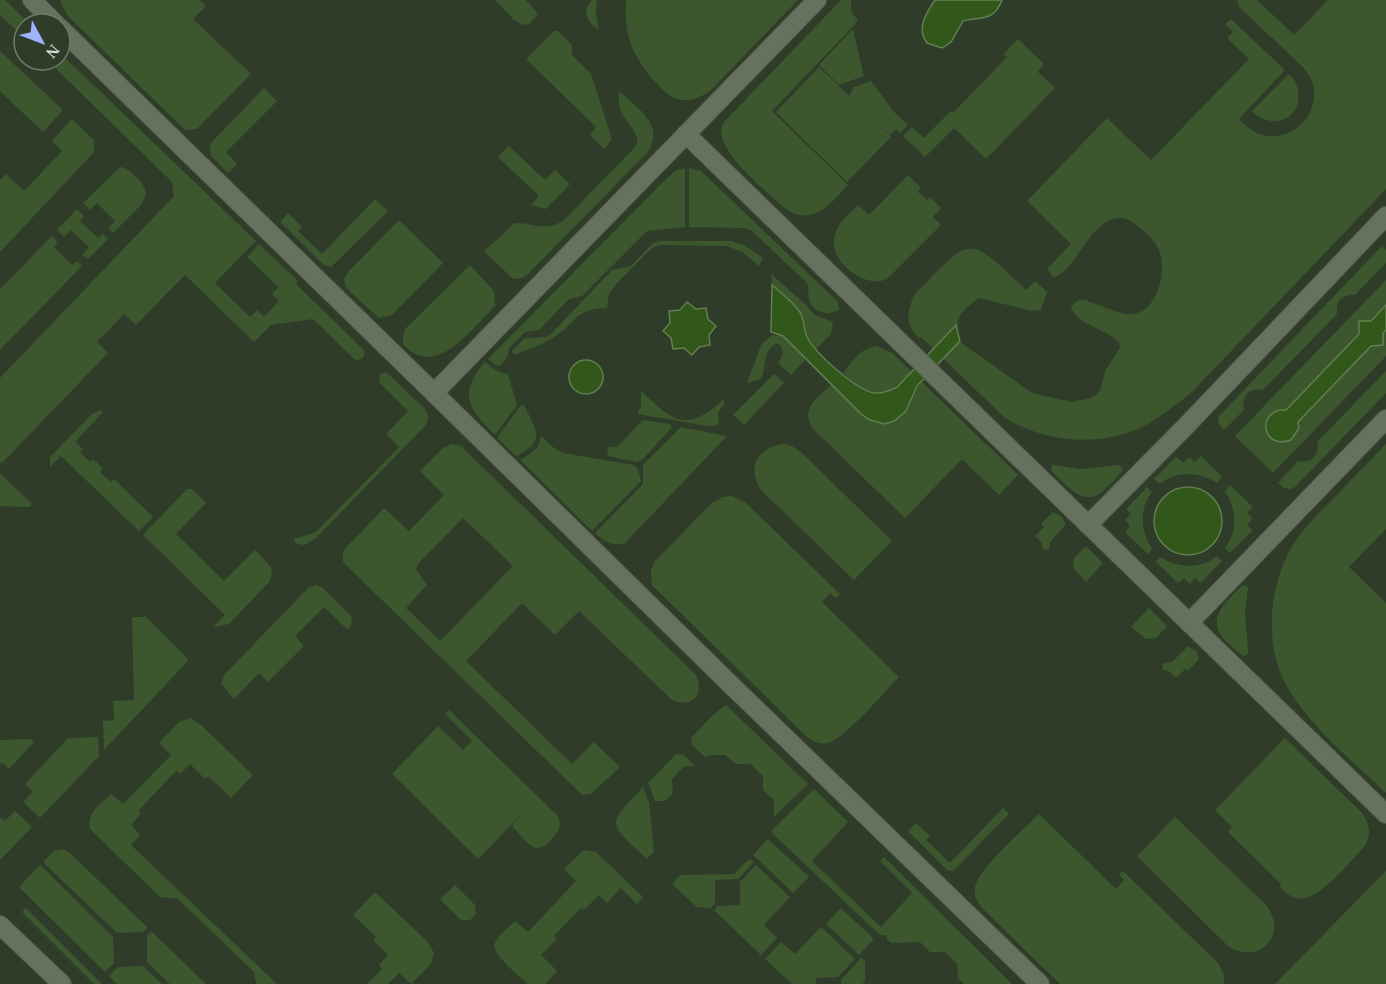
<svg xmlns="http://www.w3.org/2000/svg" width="1386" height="984" font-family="Georgia,serif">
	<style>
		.green { fill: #3c572e; fill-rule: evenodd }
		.water { fill: #31581a; stroke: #617f50; stroke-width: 1.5 }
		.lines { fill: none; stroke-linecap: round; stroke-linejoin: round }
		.minor-casing { stroke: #4f594a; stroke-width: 20 }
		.secondary-casing { stroke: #4f594a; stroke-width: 20 }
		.minor { stroke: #65735e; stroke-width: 18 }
		.secondary { stroke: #65735e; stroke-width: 18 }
	</style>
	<rect width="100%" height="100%" fill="#2f3c29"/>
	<g class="green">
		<path d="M0,0h5l25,24h-6v14l-24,-23z"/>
		<path d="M60,0h140l6,6 -13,13 58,55 -54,55 -12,1 -118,-115z"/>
		<path d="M495,0h31l12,14 -9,10 -6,1 -10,-6z"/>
		<path d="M592,0h5l-1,13 3,17c-12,-8 -18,-18 -7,-30z"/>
		<path d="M626,0h172l-86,89c-10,8 -21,14 -35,10 -17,-6 -42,-40 -47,-57 -4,-14 -5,-28 -4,-42z"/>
		<path d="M841,0h10v11l7,10 -86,90 76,74c-19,21 -37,43 -65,22 -16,-16 -75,-61 -59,-85z"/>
		<path d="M1237,0h20l37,35 34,-35h58v189l-196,205c-16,12 -32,25 -50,34 -43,19 -95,14 -135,-10l-84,-81 -2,1c-14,-13 -13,-29 -3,-45 56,-58 51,-59 110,-3l9,-9 12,11 -6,18 -9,1 -53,-13c-20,15 -25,19 -19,44l72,51 40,9 18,-4 6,-3 5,-7 4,-17 15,-23 -1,-6 -6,-5 -34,-18 -8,-10c2,-7 6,-9 13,-9 13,3 37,16 49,14 25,-3 33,-42 27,-61 -3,-10 -12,-19 -20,-25 -6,-5 -12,-10 -20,-10 -30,-1 -45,57 -67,59l-6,-8 24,-25 -44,-43 80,-83 44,42 98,-101 -22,-21 6,-6 -8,-8 6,-5 54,51 -46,49c8,8 16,15 27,17 33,5 60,-32 43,-61 -6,-9 -15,-16 -23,-24 -16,-15 -31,-29 -47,-44z"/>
		<path d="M853,29l11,47 -25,9 -20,-20z"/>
		<path d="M554,31h4l14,14v10l19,19 21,65 -8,10 -14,-14 6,-8 -70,-68z"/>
		<path d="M1018,39l26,25 -6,8 17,16 -69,71 -32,-31 -29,29 -22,-21 9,-9 12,11 27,-27 2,2 54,-56 -3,-3z"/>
		<path d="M0,51l63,59 -20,22 -43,-41z"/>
		<path d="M60,53l196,188 -41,42 35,34 7,-7 7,7 15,-16 -7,-7 6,-7 -31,-30 12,-13 39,37 -2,3 69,67 -2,7 -5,2 -4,-1 -41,-40 -42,6 -17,17 -69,-67 -49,50 -12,-11 -27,28 11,11 -106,110 -2,-1v-84l174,-182 -2,-14 -125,-122h13z"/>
		<path d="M819,67l30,29 5,-9 17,-6 22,30 15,14 -8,8 -4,-3 -6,5 -19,-18 20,20 -44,45 -71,-70z"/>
		<path d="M1289,74c27,29 -8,65 -37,37z"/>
		<path d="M264,88l13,13 -51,51 11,12 -9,9 -17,-17 -1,-12z"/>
		<path d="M619,91c19,18 46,33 29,61l-120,122 -6,4 -9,1 -29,-28 31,-28c20,0 29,9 48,-2l74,-76c3,-13 -12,-23 -16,-34 -3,-7 -2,-13 -2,-20z"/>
		<path d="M72,119l22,21v12l-94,100v-72l6,-6 18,17 38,-40 -10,-10z"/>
		<path d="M509,146l36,34 10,-10 15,14 -24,25 -15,-4 8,-9 -41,-39z"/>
		<path d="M120,167c9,1 26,17 26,27l-5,11 -28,28 -5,-5 7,-7 -18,-18 -7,7 -7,-7z"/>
		<path d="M685,168v59l-38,4 -65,65 -13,3 -30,31 -14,2 -16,16 -1,8 -8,10 -6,-2 -6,-5 175,-177 12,-11z"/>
		<path d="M689,168l12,3 137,131 1,8c-11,6 -27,3 -30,-11 -1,-5 0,-11 -2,-16l-56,-53 -8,-2 -54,-1z"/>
		<path d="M908,175l13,13 -3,4 9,8 3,-3 11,11 -8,9 8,8 -54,54c-22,10 -56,-16 -53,-39 1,-15 14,-25 24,-35l11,10z"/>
		<path d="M375,199l13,12 -57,56 -7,-2 -44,-43 8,-9 14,14 -4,4 24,23z"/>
		<path d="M77,209l7,7 -4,5 18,17 5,-4 5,5 -20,20 -6,-4 7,-8 -18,-17 -7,7 -7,-7z"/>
		<path d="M399,220l44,43 -51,52 -13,3 -33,-30 -2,-9 4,-7z"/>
		<path d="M52,236l6,7 -4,4 18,18 5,-4 5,5 -82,84v-61z"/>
		<path d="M660,241h71l13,4 19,13 -4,8 -15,-13 -17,-7 -66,-1 -9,3 -35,35 -8,11 -2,14c-32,0 -30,15 -53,29 -12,8 -27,13 -40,18l-2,-4 13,-13 21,-1 6,-4 60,-63 19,-4 22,-23z"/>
		<path d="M1382,246l4,4v13l-31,32c-13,-1 -20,6 -18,19l-74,76c-14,-3 -22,7 -19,20l-20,20 -6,-7 1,-7z"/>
		<path d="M470,265l24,26 1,15c-23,22 -59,75 -92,38v-9l3,-7z"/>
		<path d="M771,274l34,30 10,11 18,7 -2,12 -15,15 -8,-11 -6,-23 -5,-7 -25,-23z"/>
		<path d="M1386,280v76l-113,117 -38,-37z"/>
		<path d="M772,335l11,1 22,24 -14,15 -13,-12 5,-9 -2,-8 -5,-3c-14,9 -9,23 -15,36l-14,4 14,-38z"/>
		<path d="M876,346l16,7 20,19c-27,26 -41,27 -69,1 11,-12 14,-23 33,-27z"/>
		<path d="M485,362l9,7 14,6 9,30 -22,30c-26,-26 -38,-41 -10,-73z"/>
		<path d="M1386,371v22l-91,94 -5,2 -6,-1 -6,-5 20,-22c14,3 22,-6 19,-19z"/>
		<path d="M386,372l38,36c6,8 5,12 0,19l-109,112 -12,6 -8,-2 -1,-4 22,-7 83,-85 -13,-13 22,-23 -29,-29 1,-7z"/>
		<path d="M774,374l10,9 -40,42 -11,-10z"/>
		<path d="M922,382l96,93 -19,20 -37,-36 -57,59 -92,-89c-14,-20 6,-33 19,-45 18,18 49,61 74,26 7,-8 8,-20 16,-28z"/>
		<path d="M641,391c32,30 45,43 83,8v5l-6,9 1,10 -4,3h-7l-71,-12 4,-8z"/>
		<path d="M524,405c12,25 23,36 -8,51l-19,-18 23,-32z"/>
		<path d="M101,410l2,2 -28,30 8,7 -3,3 10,10 3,-3 10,9 -3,4 11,10 3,-3 39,38 -14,14 -78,-75 -11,11v-10l42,-43z"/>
		<path d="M643,420l27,4 2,3 -29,32 -7,3 -28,-6 -1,-3 2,-6h8z"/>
		<path d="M681,427l46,9 -102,107c-13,4 -21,-2 -30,-10l48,-49v-19z"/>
		<path d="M541,436l14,13 8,4 71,12 4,4 3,12 -49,50 -72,-71c10,-6 20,-11 21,-24z"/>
		<path d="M452,444l9,2 235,229c9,19 -4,34 -24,25l-93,-89 -24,24 -33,-32 -56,58 106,103 22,-22 26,25 -29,27 -8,1 -5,-4 -235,-229v-10l3,-4 38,-40 25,23 35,-36 -24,-24 23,-23zM463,518l50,48 -73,75 -34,-33 21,-23 -11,-16 2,-5z"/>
		<path d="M784,444l8,2 9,6 91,89 -38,39 -92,-89c-16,-22 -6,-44 22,-47z"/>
		<path d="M1386,444v85l-37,38 37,36v190c-34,-32 -72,-63 -97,-103 -26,-42 -21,-104 4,-145 10,-17 25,-31 39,-45 18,-19 36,-37 54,-56z"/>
		<path d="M1201,456l21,21 -5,6c-19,-11 -39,-13 -57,1l-6,-5 22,-22 7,6 6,-6 6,5z"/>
		<path d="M1053,465l27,4 40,-4 3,4c-4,7 -10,13 -16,18 -21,24 -38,0 -55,-15l-1,-4z"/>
		<path d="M0,473l32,31 -2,3 -30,-1z"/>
		<path d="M1230,485l23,22 -6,6 6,5 -6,7 6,5 -23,23 -5,-5c14,-18 11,-39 0,-57z"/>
		<path d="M1147,487l5,5c-14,18 -11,39 0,57l-4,5 -23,-22 5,-6 -5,-6 6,-6 -5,-5z"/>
		<path d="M187,489h5l14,14 -30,31 48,47 31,-31 16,17 1,7 -2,7 -41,43 -16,3 12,-12 -82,-80z"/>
		<path d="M732,496l13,6 95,92 -4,4 -6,-5 -8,9 77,75c-14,14 -55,63 -72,66 -8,2 -14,-2 -21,-7l-154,-151 -1,-15 4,-9 58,-59 10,-5z"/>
		<path d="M1053,512l8,4 5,8 -16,18 -1,7 -6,1 -1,-7 -7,-7 9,-9 -3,-3z"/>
		<path d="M1086,546l17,17 -17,19 -13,-15 1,-9z"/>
		<path d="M1217,556l5,5 -21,22 -6,-5 -5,6 -6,-6 -6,5 -22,-21 4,-5c19,11 39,13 57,-1z"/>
		<path d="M316,585l7,3 28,28 1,7 -4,7 -24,-23 -29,29 9,10 -36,36 -9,-9 -25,26 -13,-16 4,-9 84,-87z"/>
		<path d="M1243,585l5,2 -3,26 3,37v4l-4,2c-6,-3 -10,-8 -15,-12 -26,-23 -5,-41 14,-59z"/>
		<path d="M1149,608l18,18 -11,12 -10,1 -15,-12z"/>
		<path d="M132,617h14l42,42 -2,4 -82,87 -1,-29 11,-1 -1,-19 21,-1z"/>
		<path d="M1188,646l8,5 3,8 -11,12 -3,-2 -9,9 -7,-7 -7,-1 1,-6 10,-3z"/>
		<path d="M726,705l82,79 -34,33v-17l-11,-10v-14l-13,-12h-14l-11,-9h-17l-2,3 -14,-13 -1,-7 21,-22z"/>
		<path d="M449,710l109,106c1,4 2,5 2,9 -1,8 -15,24 -23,23 -9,-1 -19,-16 -25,-22l14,-16 -48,49 -86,-85 46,-48 25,24 9,-9 -27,-27z"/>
		<path d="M190,718l10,6 53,51 -22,23 -23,-22 -3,3 -15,-15 -10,10 -4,-3 -38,40 3,3 -10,11 9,10 -9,10 146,139h-21l-2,-12 -76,-73 -18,-2 -70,-68c-4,-16 11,-25 21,-35l12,10 48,-49 -12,-12 20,-21z"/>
		<path d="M98,737l1,19 -59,62 -17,-16 10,-11 -8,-7 43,-46z"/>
		<path d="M1285,738l76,74c9,11 11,22 3,35 -15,15 -46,57 -69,51 -6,-2 -11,-7 -15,-11l1,-3 -53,-52 4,-5 -17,-17z"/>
		<path d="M31,739l3,3 -25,27 -7,-7 -2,2v-24z"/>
		<path d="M677,753l2,2 4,-1 12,12h-11l-12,13 1,14 -8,8h-10l-7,-18z"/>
		<path d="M643,787l6,16 5,48 -7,8c-40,-38 -41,-32 -4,-72z"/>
		<path d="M814,789l34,33 -36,39 69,66 31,-34 -32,-32 4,-4 128,127h-48l-6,-6 -1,-14 -12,-12h-15l-10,-10 -29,1 -4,-4 -1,-4h-6l-107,-101 -1,-4z"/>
		<path d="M1003,808l6,6 -56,57 -6,-1 -39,-39 8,-8 14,13 -4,4 24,23z"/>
		<path d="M15,811l17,16 -32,33v-43l5,4z"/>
		<path d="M1039,814l77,75 8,-9 -5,-5 4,-4 95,92 6,12v9h-164l-77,-75c-5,-7 -10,-13 -8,-21 2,-18 49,-59 64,-74z"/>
		<path d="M1175,817l92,89c21,30 -8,60 -39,40l-91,-90z"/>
		<path d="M768,839l41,38 -16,16 -40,-38z"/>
		<path d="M62,849l7,3 79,76 -5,4 -26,1 -74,-71 11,-11z"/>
		<path d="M584,850l12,2 47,45 -6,7 -16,-16 -14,15 -8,-8 -15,15 -3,-2 -27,28 3,3 -16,16 16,16 -12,13h-17c-9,-8 -37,-30 -33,-41 3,-8 14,-16 20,-22l13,11 48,-51 -12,-12z"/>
		<path d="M749,859l5,3 -16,17 -23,1v23l-4,5 -14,-1 -25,-23 8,-9 54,-1z"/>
		<path d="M40,865l73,72 1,26 -9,9 -86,-85z"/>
		<path d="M756,865l34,32 -26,28 13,13 -16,17 -47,-45 4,-4 22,-1v-23z"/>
		<path d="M1386,871v113h-111l110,-112z"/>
		<path d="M455,885l20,20 1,9 -6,6h-9l-21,-21z"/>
		<path d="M375,892l53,50 6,11 -3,11 -20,20 -12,-11 -11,11h-21l15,-15 -3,-4 9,-10 -15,-15 3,-3 -23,-22z"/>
		<path d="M26,908l76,76h-8l-72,-72z"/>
		<path d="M841,908l33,31 -15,16 -33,-31z"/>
		<path d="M821,927l34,32 -17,18 -22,1v6h-24l-27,-25 16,-17 14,12z"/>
		<path d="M151,931l55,53h-36l-23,-22v-26z"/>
		<path d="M861,958l4,3v20l-3,3h-21v-4z"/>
		<path d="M143,966l19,18h-45l-8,-8 9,-9z"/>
	</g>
	<g class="water">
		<path d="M935,0h67c-9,23 -21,16 -39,21l-12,21 -9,6 -15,-5c-11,-14 -1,-30 8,-43z"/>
		<path d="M772,285c9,8 20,16 27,26 6,7 4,17 8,26 8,16 50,54 68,56 8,1 15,-3 22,-6l59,-62 4,16 -43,45 -11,25 -12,10 -9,3 -15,-4 -9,-6 -78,-78 -12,-4z"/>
		<path d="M687,302l9,7 10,-1 2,11 8,7 -7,9 1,10 -11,2 -7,8 -8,-7 -11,1 -2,-11 -8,-7 7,-8 -1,-12 11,-1z"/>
		<path d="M1386,305v25l-3,3v12l-12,1 -73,76 1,6 -8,12c-30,11 -35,-32 -5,-30l73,-76v-13h12z"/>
		<circle cx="586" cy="377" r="17"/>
		<circle cx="1188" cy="521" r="34"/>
	</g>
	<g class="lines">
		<defs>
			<g id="minor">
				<path d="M32,0l24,24"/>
				<path d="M817,0l-383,393 293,288 313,303"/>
				<path d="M60,28l374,365"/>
				<path d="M686,134l700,680"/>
				<path d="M1088,525l98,-99 200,-210"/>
				<path d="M1189,623l197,-204"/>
			</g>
			<path id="secondary" d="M0,925l62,59"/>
		</defs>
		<use href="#minor" class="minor-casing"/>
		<use href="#secondary" class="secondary-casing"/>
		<use href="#minor" class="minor"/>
		<use href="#secondary" class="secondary"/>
	</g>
	<g transform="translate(42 42) rotate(131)"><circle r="28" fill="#2f3c29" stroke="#707b6b" stroke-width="1.5"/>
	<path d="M0-4.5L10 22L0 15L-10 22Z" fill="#9eb4fd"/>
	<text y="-9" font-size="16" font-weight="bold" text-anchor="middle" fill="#d2dace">N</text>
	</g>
</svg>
